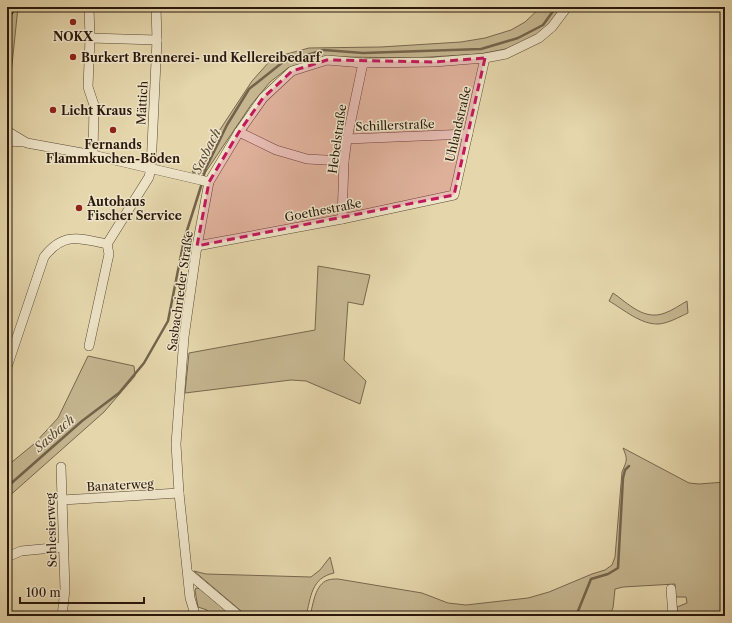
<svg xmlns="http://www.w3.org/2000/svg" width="732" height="623" font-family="'Libre Caslon Text',serif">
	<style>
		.green { fill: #c5b690; stroke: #77674e }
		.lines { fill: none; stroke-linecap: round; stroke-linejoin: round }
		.stream { stroke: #73634b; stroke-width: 2.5 }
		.street-casing { stroke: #584834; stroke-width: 10 }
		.secondary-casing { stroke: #29180c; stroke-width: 14 }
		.street { stroke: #eee4c8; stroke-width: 9 }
		.secondary { stroke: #eee4c8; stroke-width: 12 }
		.marked { fill: #c2185b; fill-opacity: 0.2; stroke: #c2185b; stroke-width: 3; stroke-dasharray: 8 5; stroke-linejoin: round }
		.poi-dot { fill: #8f2418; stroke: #eee4c8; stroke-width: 1.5 }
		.labels { text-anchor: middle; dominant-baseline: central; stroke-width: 3; stroke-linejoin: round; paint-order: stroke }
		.poi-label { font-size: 12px; font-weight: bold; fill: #29180c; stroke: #eee4c8; text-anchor: start }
		.street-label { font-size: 12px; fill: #29180c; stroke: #eee4c8 }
		.water-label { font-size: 13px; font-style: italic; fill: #5b4a36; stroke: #eee4c8 }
	</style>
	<rect width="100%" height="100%" fill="#e5d6ab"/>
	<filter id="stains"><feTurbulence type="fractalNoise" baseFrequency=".005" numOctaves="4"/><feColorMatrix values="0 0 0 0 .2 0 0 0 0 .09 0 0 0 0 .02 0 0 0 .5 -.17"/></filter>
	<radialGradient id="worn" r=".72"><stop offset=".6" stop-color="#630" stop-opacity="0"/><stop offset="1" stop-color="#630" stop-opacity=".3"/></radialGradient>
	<g class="green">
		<path d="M12,7h6l-11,106v-66z"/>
		<path d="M541,7h24l-24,26 -35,16 -26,5 -67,4 -67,-1 -28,2 -30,9 -18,14 -19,23 -46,68 -6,1 -7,-2 60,-91 17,-19 14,-7 26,-7 72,-1 80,-5 24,-4 26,-8 14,-8z"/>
		<path d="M318,266l52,9 -7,30 -15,-3 -4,58 22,21 -6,23 -54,-23 -15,-1 -106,13 4,-40 126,-23z"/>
		<path d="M613,293c16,11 31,28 52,20 8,-3 15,-8 22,-12l1,12c-9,4 -19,10 -29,11 -18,1 -36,-15 -50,-23z"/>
		<path d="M88,356l46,10 1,10 -31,36 -97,86v-32l27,-22 24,-26z"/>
		<path d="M623,448l66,35 10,1 26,-2v134h-48v-9l10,-4 -1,-6h-9l-2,-2v-11l-52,3 -8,2 -2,19 -4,8h-22l-5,-2 -1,2h-271c3,-11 5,-32 18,-36 3,-1 7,-1 10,-1l84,14 26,10 18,2 62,-7 21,-6 43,-18 13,-4 7,-5 3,-8 7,-85c5,-12 6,-12 1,-24z"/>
		<path d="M330,557l4,16c-23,5 -23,24 -28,43h-59l-53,-45 12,3 105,3 9,-7z"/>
		<path d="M196,588l5,1 34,27h-24l-4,-6 -9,-3 -3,-16z"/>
	</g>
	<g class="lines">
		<g class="stream">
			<path d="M203,178l3,-10 21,-43 22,-36 34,-27 41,-12 39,3 118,-4 37,-11 25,-13 13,-18"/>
			<path d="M7,487l75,-66 37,-28 25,-30 24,-42 16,-81 18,-57"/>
			<path d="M576,616l15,-37 17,-5 10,-6 5,-90 2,-8 4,-4"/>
		</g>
		<defs>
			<g id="street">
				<path d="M89,7l1,31"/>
				<path d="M7,131l20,12 66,12 116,27"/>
				<path d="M239,132l37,18 31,9 37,2"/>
				<path d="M347,139l121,-5"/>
				<path d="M7,141l17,1"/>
				<path d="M93,155l1,-50 -6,-18 2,-49 67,2"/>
				<path d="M342,219l2,-58 3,-22 16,-76"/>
				<path d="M107,244l42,-67 2,-9 6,-128 -1,-33"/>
				<path d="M197,246l145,-27 112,-24 31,-137"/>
				<path d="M7,367l37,-110c19,-25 35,-19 63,-13l2,10 -20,92"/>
				<path d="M61,467l4,123 -3,26"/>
				<path d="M62,500l117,-7"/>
				<path d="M7,557l14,-6 42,-4"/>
				<path d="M189,574l50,42"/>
				<path d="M671,589l2,27"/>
				<path d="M195,614l-5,-16 -11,-105 -3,-49 8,-107 13,-91 12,-64 30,-50 24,-34 29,-27 35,-11 36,3 71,-1 51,-4 21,-4 33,-16 13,-11 15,-20"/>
			</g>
			<path id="secondary" d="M7,10v-3"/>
		</defs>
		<use href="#street" class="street-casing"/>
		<use href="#secondary" class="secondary-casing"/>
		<use href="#street" class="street"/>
		<use href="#secondary" class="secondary"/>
	</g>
	<path class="marked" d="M485,58l-31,137 -257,51 12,-64 30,-50 24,-34 29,-27 35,-11 107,2z"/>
	<g class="poi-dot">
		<circle cx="73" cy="22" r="4"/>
		<circle cx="73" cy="57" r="4"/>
		<circle cx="53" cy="110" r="4"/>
		<circle cx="113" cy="130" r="4"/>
		<circle cx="79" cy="208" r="4"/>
	</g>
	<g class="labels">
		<g class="poi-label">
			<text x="73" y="36" text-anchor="middle">NOKX</text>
			<text x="81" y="57">Burkert Brennerei- und Kellereibedarf</text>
			<text x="61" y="110">Licht Kraus</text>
			<text x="113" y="144" text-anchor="middle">Fernands<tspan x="113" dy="14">Flammkuchen-Böden</tspan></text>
			<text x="87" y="201">Autohaus<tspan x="87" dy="14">Fischer Service</tspan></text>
		</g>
		<g class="street-label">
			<text transform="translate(142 103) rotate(-87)">Mättich</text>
			<text transform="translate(458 124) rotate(-77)">Uhlandstraße</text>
			<text transform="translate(395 125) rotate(-2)">Schillerstraße</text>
			<text transform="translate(337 139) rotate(-82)">Hebelstraße</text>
			<text transform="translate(323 210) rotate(-11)">Goethestraße</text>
			<text transform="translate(180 291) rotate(-82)">Sasbachrieder Straße</text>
			<text transform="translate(120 485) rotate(-3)">Banaterweg</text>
			<text transform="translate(51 530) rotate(-92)">Schlesierweg</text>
		</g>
		<g class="water-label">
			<text transform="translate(206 151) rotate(-64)">Sasbach</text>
			<text transform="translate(54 433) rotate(-41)">Sasbach</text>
		</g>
	</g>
	<rect width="732" height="623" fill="none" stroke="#e5d6ab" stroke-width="24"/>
	<rect x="8" y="8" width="716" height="607" fill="none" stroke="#29180c" stroke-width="2"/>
	<rect x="12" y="12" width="708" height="599" fill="none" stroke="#29180c"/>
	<path d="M20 597v6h124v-6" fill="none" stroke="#29180c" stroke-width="2"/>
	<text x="26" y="597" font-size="12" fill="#29180c" stroke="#eee4c8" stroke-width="3" paint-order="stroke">100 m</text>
	<rect width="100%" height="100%" filter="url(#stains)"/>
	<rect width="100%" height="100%" fill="url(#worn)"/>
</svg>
